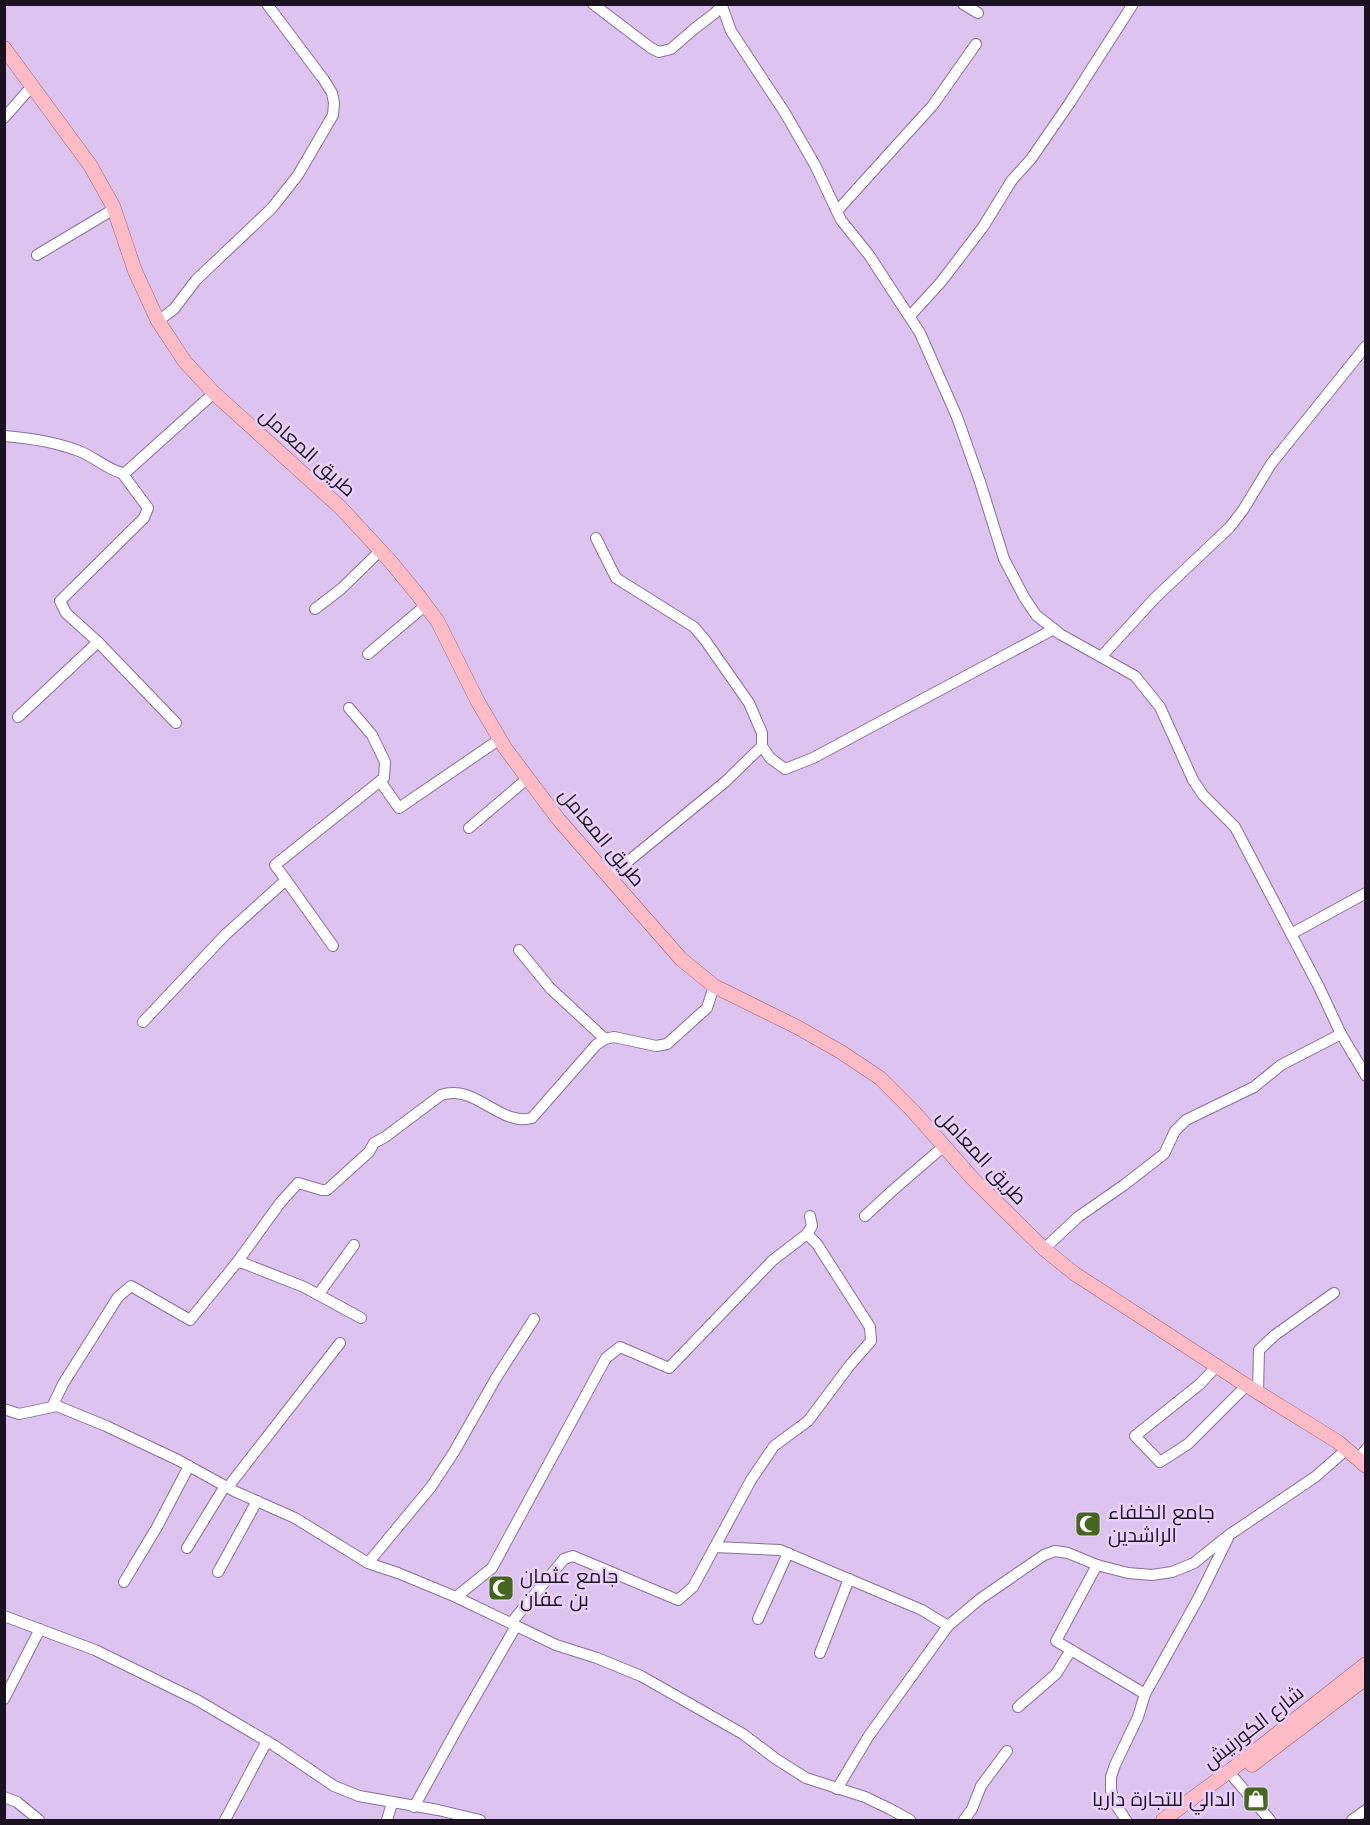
<svg xmlns="http://www.w3.org/2000/svg" width="1370" height="1825" font-family="Helvetica,Cairo,sans-serif">
	<style>
		.lines { fill: none; stroke-linecap: round; stroke-linejoin: round }
		.minor-casing { stroke: #88709a; stroke-width: 12 }
		.major-casing { stroke: #ac6272; stroke-width: 15 }
		.minor { stroke: #fff; stroke-width: 10 }
		.major { stroke: #fcbbc5; stroke-width: 14 }
		.labels { text-anchor: middle; dominant-baseline: central; stroke-width: 5; stroke-linejoin: round; paint-order: stroke }
		.street-label { font-size: 20px; fill: #1a1121; stroke: #ead0fe }
		.poi-label { font-size: 20px; fill: #1a1121; stroke: #ead0fe; text-anchor: start }
	</style>
	<rect width="100%" height="100%" fill="#ddc3f0"/>
	<g class="lines">
		<defs>
			<g id="minor">
				<path d="M593,4l58,44 8,4 12,-3 23,-20 21,-16 8,-9"/>
				<path d="M963,4l15,9"/>
				<path d="M722,6l9,25 54,82 30,52 26,55 28,35 51,78 37,84 23,65 24,77 20,38 12,18 24,19 75,42 25,31 33,73 10,15 32,32 84,160 22,47 25,42"/>
				<path d="M4,118l28,-32"/>
				<path d="M837,211l96,-106 43,-61"/>
				<path d="M37,255l77,-46"/>
				<path d="M910,316l31,-34 42,-55 29,-47 19,-21 38,-55 64,-100"/>
				<path d="M158,321l16,-12 22,-29 76,-72 26,-33 35,-60 1,-12 -2,-10 -8,-13 -57,-76"/>
				<path d="M4,436c26,2 51,6 75,15 14,5 33,22 46,22l89,-80"/>
				<path d="M596,538l20,40 78,49 11,13 44,63 13,30v13l8,12 15,11 28,-11 241,-129"/>
				<path d="M315,609l26,-20 39,-38"/>
				<path d="M98,642l78,81"/>
				<path d="M368,654l58,-49"/>
				<path d="M1101,657l54,-59 75,-71 13,-17 28,-46 95,-118"/>
				<path d="M18,717l80,-75 -32,-29 -6,-12 84,-83 4,-10 -26,-35"/>
				<path d="M380,781l19,27 101,-69"/>
				<path d="M469,828l59,-50"/>
				<path d="M609,877l116,-95 37,-36"/>
				<path d="M286,880l47,66"/>
				<path d="M1291,934l75,-41"/>
				<path d="M519,950l31,38 55,51"/>
				<path d="M143,1022l82,-87 61,-55 -11,-15 109,-87 1,-16 -13,-27 -23,-27"/>
				<path d="M865,1216l27,-25 52,-45"/>
				<path d="M1044,1249l34,-32 46,-32 40,-31 11,-23 11,-11 68,-33 27,-22 60,-31"/>
				<path d="M238,1261l42,-58 18,-20 24,7h5l42,-38 5,-9 11,-6 56,-42c34,-12 59,32 91,23l64,-73 9,-6 9,-2 42,9 11,-2 40,-36 7,-22"/>
				<path d="M318,1295l36,-50"/>
				<path d="M1217,1366l-17,18 -65,52 25,26 28,-18 59,-59"/>
				<path d="M1258,1392l1,-42 16,-15 59,-42"/>
				<path d="M52,1407l11,-23 55,-87 13,-11 59,34 48,-59 66,26 57,31"/>
				<path d="M4,1409l15,5 38,-8 49,20 72,34 56,31 61,27 73,45 30,10 58,24 100,48 41,13 44,18 102,58 33,25 30,19 59,19 25,12 20,11"/>
				<path d="M1358,1459l8,-10"/>
				<path d="M228,1487l112,-144"/>
				<path d="M715,1547l65,3 142,60 26,16"/>
				<path d="M187,1548l38,-62"/>
				<path d="M368,1563l63,-76 23,-35 42,-74 38,-59"/>
				<path d="M1097,1565l-41,76 89,53"/>
				<path d="M218,1572l39,-71"/>
				<path d="M124,1582l33,-55 32,-61"/>
				<path d="M456,1597l36,-29 114,-210 14,-11 49,21 104,-108 34,-26 5,-8 -2,-10"/>
				<path d="M4,1616l91,34 102,50 78,46 59,40 25,10 79,14 42,10"/>
				<path d="M758,1619l30,-66"/>
				<path d="M511,1623l53,-64 9,-3 105,44 15,-13 58,-107 23,-34 34,-25 42,-56 21,-24 -1,-14 -53,-83 -10,-10"/>
				<path d="M820,1653l29,-74"/>
				<path d="M4,1699l36,-70"/>
				<path d="M1018,1707l38,-33 15,-24"/>
				<path d="M1234,1778l36,42"/>
				<path d="M837,1789l31,-52 80,-111 32,-27 64,-44 11,-4 13,2 29,12 31,8 24,2 20,-3 22,-9 35,-28 86,-58 32,-28"/>
				<path d="M4,1797l13,5 22,18"/>
				<path d="M414,1807l49,-89 53,-92"/>
				<path d="M225,1820l42,-79"/>
				<path d="M387,1820l5,-17"/>
				<path d="M964,1820l8,-11 9,-23 26,-35"/>
				<path d="M1126,1820l-12,-18 -3,-12v-13l4,-12 23,-48 7,-23 54,-97 29,-59"/>
				<path d="M1352,1820l14,-10"/>
			</g>
			<g id="major">
				<path d="M4,48l86,117 23,41 22,65 23,50 27,41 29,31 127,115 49,53 28,34 20,27 40,80 27,46 54,72 122,139 33,27 83,41 44,25 39,26 33,33 59,67 72,71 31,25 163,106 100,62 28,24"/>
				<path d="M1252,1765l114,-87"/>
				<path d="M1163,1820l68,-50 135,-106"/>
			</g>
		</defs>
		<use href="#minor" class="minor-casing"/>
		<use href="#major" class="major-casing"/>
		<use href="#minor" class="minor"/>
		<use href="#major" class="major"/>
	</g>
	<defs>
		<symbol id="mosque-square" viewBox="-11 -11 22 22"><rect x="-9" y="-9" width="18" height="18" rx="4" fill="#45661d" stroke="#ead0fe"/><path d="M3.5-4.9A6 6 0 1 0 3.5 4.9A5 5 0 1 1 3.5-4.9Z" fill="#fff"/></symbol>
		<symbol id="shop-square" viewBox="-11 -11 22 22"><rect x="-9" y="-9" width="18" height="18" rx="4" fill="#45661d" stroke="#ead0fe"/><path d="M-5-2.5h2.3a2.7 3.5 0 0 1 5.4 0H5L5.5 6h-11ZM-1.5-2.5h3a1.5 2.3 0 0 0-3 0Z" fill="#fff"/></symbol>
	</defs>
	<g fill-rule="evenodd">
		<use href="#mosque-square" x="1073" y="1509" width="30" height="30"/>
		<use href="#mosque-square" x="486" y="1573" width="30" height="30"/>
		<use href="#shop-square" x="1241" y="1784" width="30" height="30"/>
	</g>
	<g class="labels">
		<g class="street-label">
			<text transform="translate(308 452) rotate(42)">طريق المعامل</text>
			<text transform="translate(602 837) rotate(50)">طريق المعامل</text>
			<text transform="translate(982 1157) rotate(47)">طريق المعامل</text>
			<text transform="translate(1253 1727) rotate(-38)">شارع الكورنيش</text>
		</g>
		<g class="poi-label">
			<text x="1108" y="1512">جامع الخلفاء<tspan x="1108" dy="23">الراشدين</tspan></text>
			<text x="520" y="1576">جامع عثمان<tspan x="520" dy="23">بن عفان</tspan></text>
			<text x="1236" y="1799" text-anchor="end">الدالي للتجارة داريا</text>
		</g>
	</g>
	<rect width="1370" height="1825" fill="none" stroke="#1a1121" stroke-width="12"/>
</svg>
